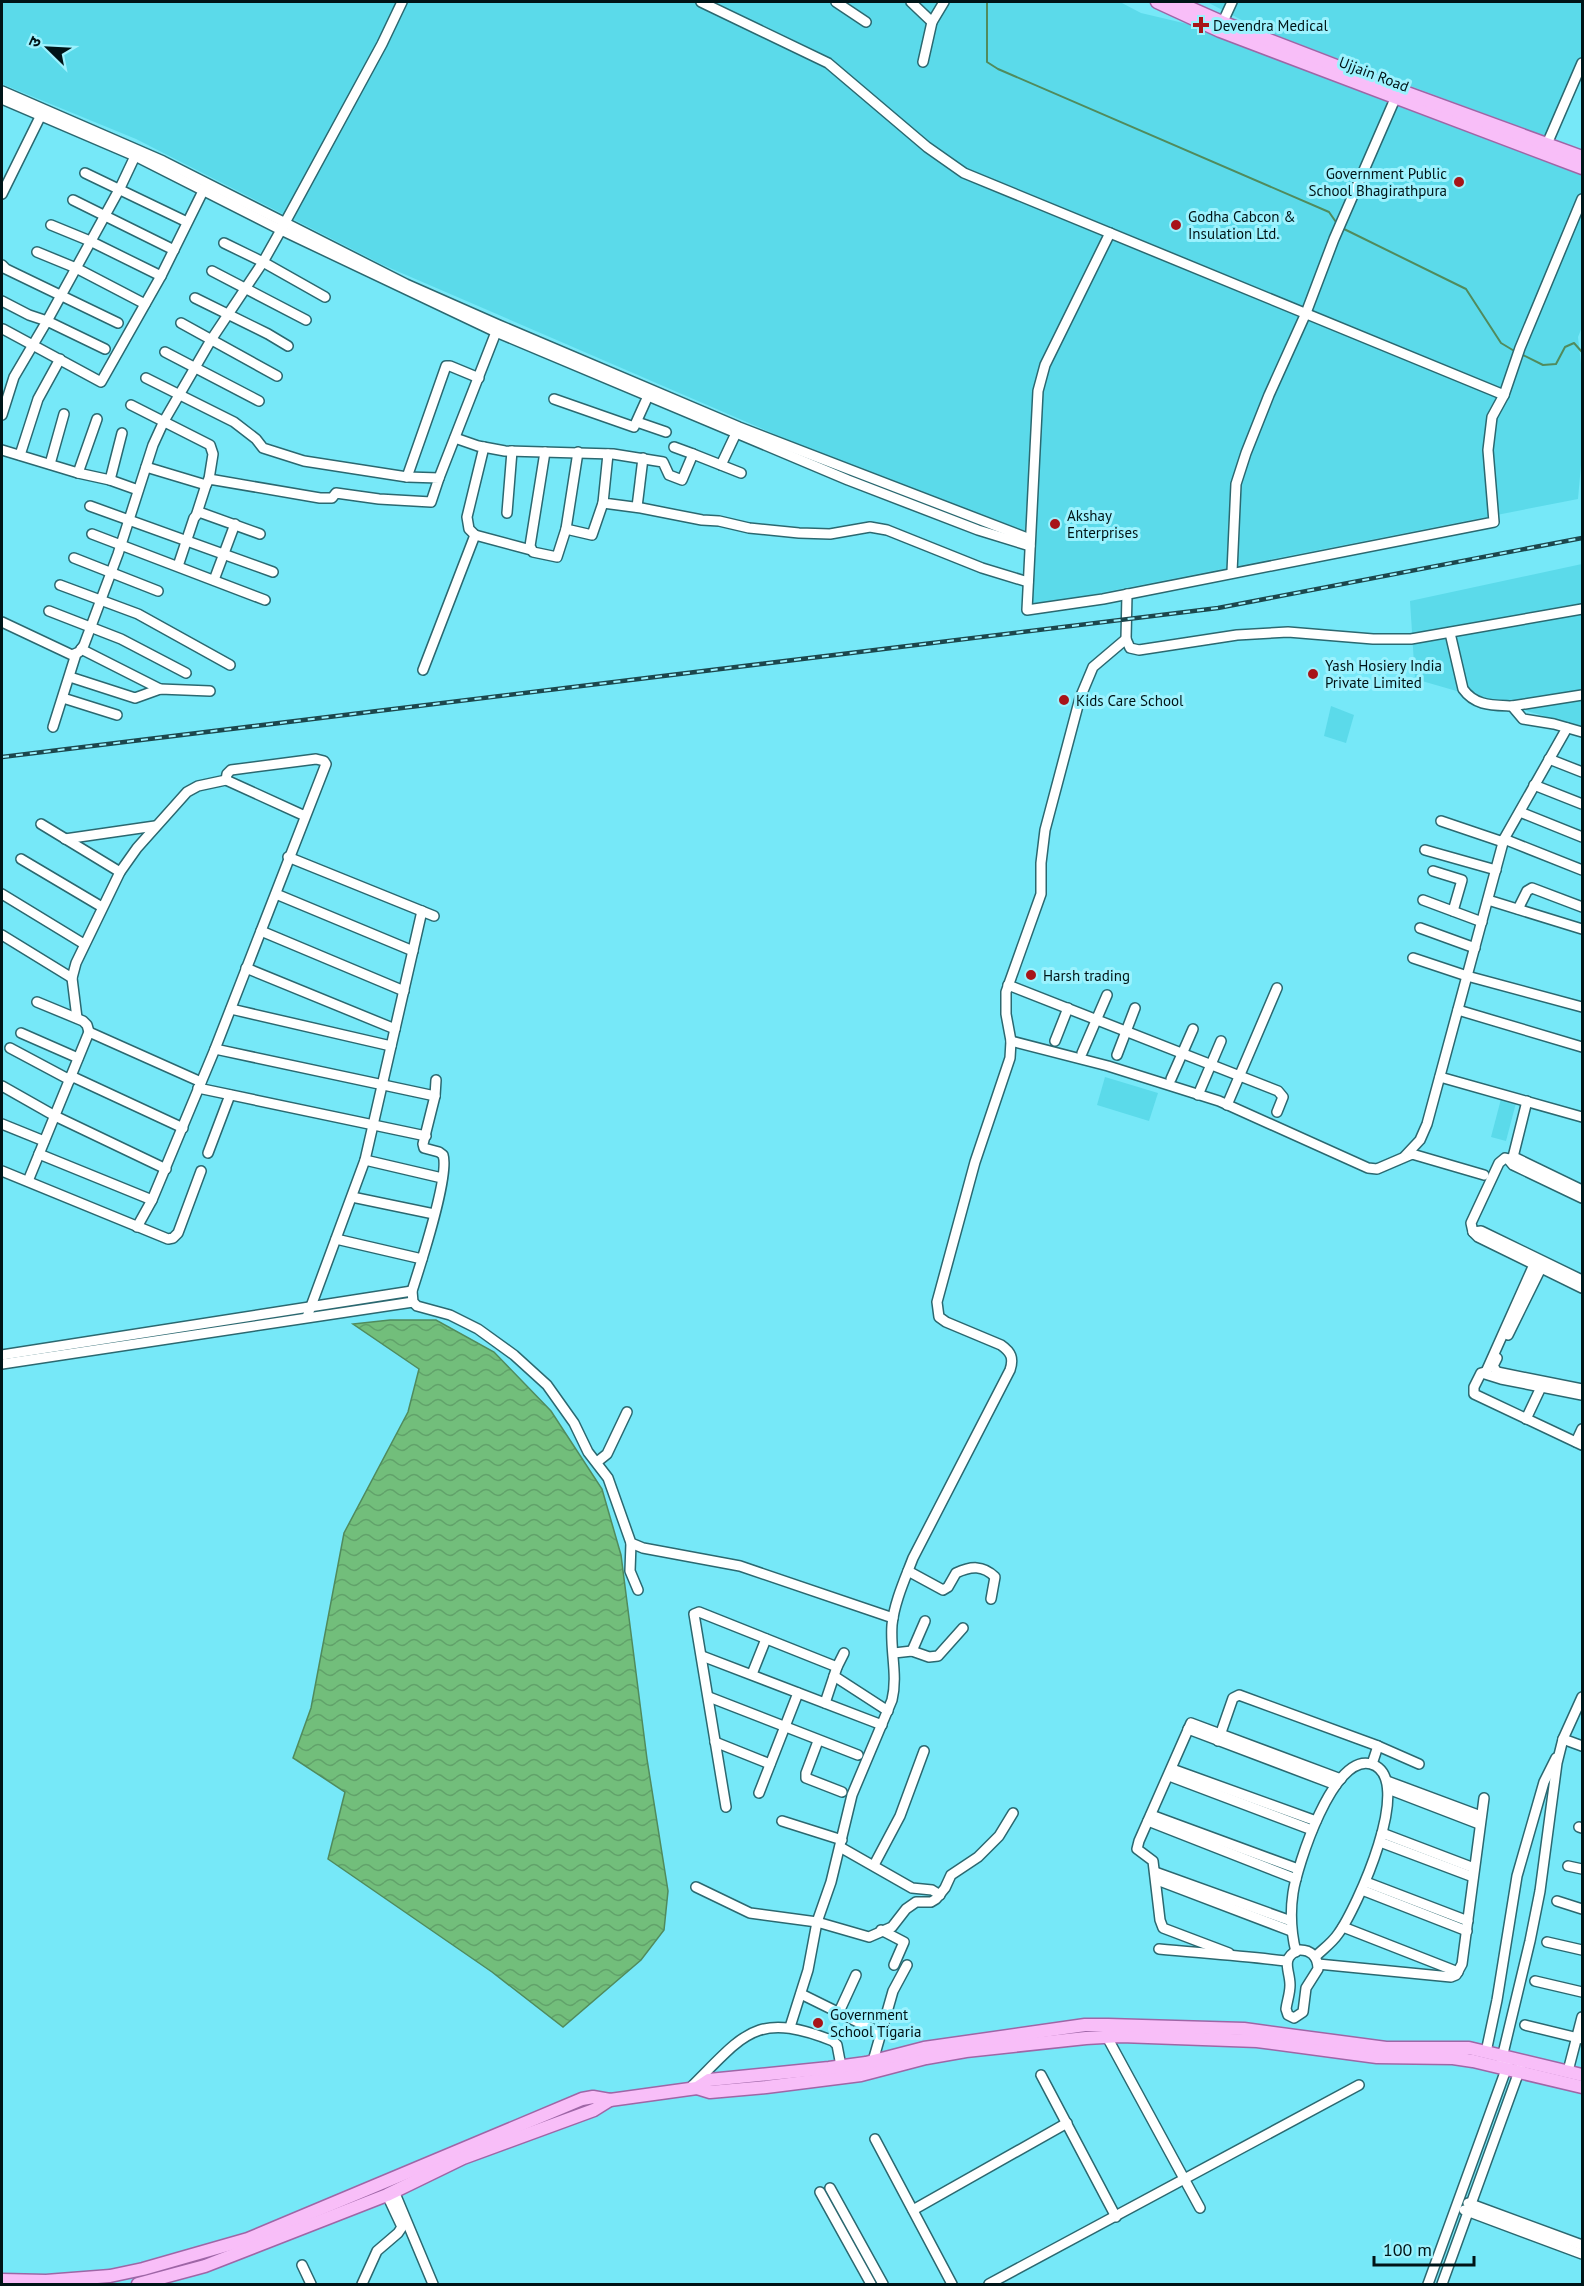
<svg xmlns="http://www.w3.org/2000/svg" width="1584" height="2286" font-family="'PT Sans','Noto Sans Devanagari',sans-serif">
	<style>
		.built { fill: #5bdaea }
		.water { fill: url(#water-waves); stroke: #508b5d; stroke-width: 1.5 }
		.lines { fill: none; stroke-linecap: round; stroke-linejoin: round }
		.stream { stroke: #508b5d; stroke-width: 2 }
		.minor-casing { stroke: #2b6870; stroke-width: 12 }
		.major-casing { stroke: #9e66a6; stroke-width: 15 }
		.minor { stroke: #fff; stroke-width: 9 }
		.major { stroke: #f8bef8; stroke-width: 12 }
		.rail-casing { stroke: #1c474d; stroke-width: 4.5 }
		.rail { stroke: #9cf2fe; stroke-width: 2; stroke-dasharray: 7; stroke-linecap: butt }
		.poi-dot { fill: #a81418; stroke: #9cf2fe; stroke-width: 2 }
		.labels { text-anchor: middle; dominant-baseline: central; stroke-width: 6; stroke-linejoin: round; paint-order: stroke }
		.poi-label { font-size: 15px; fill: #001417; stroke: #9cf2fe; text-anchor: start }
		.street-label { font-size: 15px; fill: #001417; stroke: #9cf2fe }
	</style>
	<defs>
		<pattern id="water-waves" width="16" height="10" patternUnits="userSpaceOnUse" patternTransform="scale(1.5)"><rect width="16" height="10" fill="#72be7b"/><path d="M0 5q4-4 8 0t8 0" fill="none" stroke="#61a26a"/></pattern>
	</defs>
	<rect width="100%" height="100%" fill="#76e8f8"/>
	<g class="built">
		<path d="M2,2h1118l21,11 72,17 214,81 155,65v151l-4,10 4,36v81l-4,45 -549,108 3,-69 -230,-92 -419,-181 -247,-126 -134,-55z"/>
		<path d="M1207,2h375v55l-35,80 -288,-108z"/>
		<path d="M1582,564v163l-167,-48 -5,-78z"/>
		<path d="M1331,706l23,9 -8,28 -22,-7z"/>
		<path d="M1105,1077l53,16 -9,28 -52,-16z"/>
		<path d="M1501,1099l15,4 -10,38 -15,-4z"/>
	</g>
	<path class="water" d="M390,1320h46l58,32 57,59 51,78 19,66 26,204 21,132 -4,39 -23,30 -78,67 -71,-55 -164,-113 17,-67 -52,-34 18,-50 33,-175 64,-121 11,-43 -66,-45z"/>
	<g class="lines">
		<g class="stream">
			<path d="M987,2v60l11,7 331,143 9,13"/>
			<path d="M1342,228l124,61 35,54 15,9"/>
			<path d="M1521,354l22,11 13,-1 9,-17 9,-4 8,9"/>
		</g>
		<defs>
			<g id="minor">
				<path d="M701,2l127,61 99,84 37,26 540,222"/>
				<path d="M836,2l30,20"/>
				<path d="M911,2l21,20"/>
				<path d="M1221,26l11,-24"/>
				<path d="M923,62l9,-40 12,-20"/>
				<path d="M2,91l161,70 243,123 93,41 240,102 291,112"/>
				<path d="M2,99l133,57 146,74 215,102 352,148 130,50 52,16"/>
				<path d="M1547,144l35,-81"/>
				<path d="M85,173l102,49"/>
				<path d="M2,194l40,-81"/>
				<path d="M73,200l101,50"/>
				<path d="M51,225l39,16 71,35"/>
				<path d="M1110,233l-65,132 -7,26 -11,219 76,-11 391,-77 -6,-72 4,-33 12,-22 16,-47 62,-149"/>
				<path d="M224,243l39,19 62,35"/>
				<path d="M37,252l39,16 69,36"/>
				<path d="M2,265l4,4 112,54"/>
				<path d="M212,271l94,49"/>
				<path d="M195,298l73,36 20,12"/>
				<path d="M2,301l27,14 18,6 73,-133 17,-36"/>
				<path d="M181,323l96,53"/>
				<path d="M3,329l98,53 60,-106 45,-91"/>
				<path d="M165,352l94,49"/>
				<path d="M146,378l88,44 22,17 7,9 41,13 103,16 32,1 -8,24 -52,-3 -43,-6 -4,5h-12l-111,-19 -3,6 -60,-18"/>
				<path d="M554,399l80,28 14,-31 4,-2"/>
				<path d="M131,405l79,40 3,9 -4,25"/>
				<path d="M2,415l12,-38 33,-56 58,28"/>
				<path d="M97,419l-19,54 32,7 12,-47"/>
				<path d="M637,422l29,10"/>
				<path d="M455,438l23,8 27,5 108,3 50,8 6,13 13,5 11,-26 48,19"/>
				<path d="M674,447l19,7"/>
				<path d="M2,450l76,23"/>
				<path d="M545,452l-15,94 3,6 24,5 9,-28 26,6 11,-32"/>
				<path d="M608,454l-5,49 38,5 61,12 17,1 30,7 50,5 31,1 40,-7 17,3 95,38 46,14"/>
				<path d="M20,455l18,-56 22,-40"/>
				<path d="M50,464l14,-50"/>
				<path d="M721,465l17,-36"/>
				<path d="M407,477l39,-111h4l29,12"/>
				<path d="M439,478l59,-151"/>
				<path d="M110,480l28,10"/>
				<path d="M90,506l183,66"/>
				<path d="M637,507l6,-49"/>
				<path d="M197,513l9,-28"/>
				<path d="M507,513l5,-62"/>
				<path d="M566,529l12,-77"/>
				<path d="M92,534l173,66"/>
				<path d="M475,535l-6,-6 -2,-12 17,-70"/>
				<path d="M74,558l84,33"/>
				<path d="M178,566l16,-48 5,-6 61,22"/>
				<path d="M1232,572l4,-88 10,-31 23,-58 37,-82 28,-74 64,-147"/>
				<path d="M214,580l21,-56"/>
				<path d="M60,585l78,29 92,51"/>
				<path d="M1127,594l-1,45 4,9 9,2 98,-15 51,-3 85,7h38l171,-30"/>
				<path d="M49,611l72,28 65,34"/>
				<path d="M2,622l70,33 7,-3 5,-7 34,-91 35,-109 11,-24 47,-81 52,-78 18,-32 101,-186 20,-42"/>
				<path d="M1450,633l13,56c12,17 29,16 49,17l11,13 31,5 28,8"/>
				<path d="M81,649l79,40"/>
				<path d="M423,670l52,-135 56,15"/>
				<path d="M70,677l65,21 25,-9 50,2"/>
				<path d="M63,698l54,17"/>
				<path d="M1512,706l70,-11"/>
				<path d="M53,727l23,-73"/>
				<path d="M1549,759l33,13"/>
				<path d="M1534,785l48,19"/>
				<path d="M1520,812l62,25"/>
				<path d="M1441,821l62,21"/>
				<path d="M41,824l79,48"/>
				<path d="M65,839l90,-13"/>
				<path d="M1504,839l78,31"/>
				<path d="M1425,850l71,20"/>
				<path d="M288,857l146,59"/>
				<path d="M21,859l81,48"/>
				<path d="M1433,871l29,9 -9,31"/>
				<path d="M2,894l82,50"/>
				<path d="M276,894l137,57"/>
				<path d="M1423,900l59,22"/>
				<path d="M1488,900l94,29"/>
				<path d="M1518,909l9,-18 5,-3 50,19"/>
				<path d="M1420,928l55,20"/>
				<path d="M261,931l143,60"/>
				<path d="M2,935l70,43"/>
				<path d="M1413,958l54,18 115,31"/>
				<path d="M246,968l149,61"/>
				<path d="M1008,985l270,106 5,6 -6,15"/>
				<path d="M37,1002l46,19 4,4 2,7"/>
				<path d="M231,1009l160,37"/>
				<path d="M1458,1010l124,37"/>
				<path d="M77,1018l-5,-40 4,-15 44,-91 17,-24 50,-56 11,-6 28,-6"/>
				<path d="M21,1033l57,25"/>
				<path d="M1011,1041l97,25 111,35 149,67 9,1 35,-15 72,21"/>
				<path d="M1055,1041l13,-33"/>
				<path d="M10,1048l60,32"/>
				<path d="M215,1049l220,47"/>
				<path d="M1082,1053l25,-58"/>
				<path d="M1117,1055l18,-47"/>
				<path d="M71,1076l112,52"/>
				<path d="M1440,1077l142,40"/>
				<path d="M1171,1079l22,-50"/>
				<path d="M436,1080l-1,16 -12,48 1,4 15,4 4,3c7,20 -23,111 -31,136l1,11 4,4 33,9 28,14 36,26 33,30 27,38 14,29 20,26 23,65 12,5 97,18 153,52"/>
				<path d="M2,1086l53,30 111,53"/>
				<path d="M198,1088l228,48"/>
				<path d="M1198,1095l23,-54"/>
				<path d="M1227,1105l50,-117"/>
				<path d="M2,1124l42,17"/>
				<path d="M208,1153l22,-58"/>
				<path d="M39,1154l113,46"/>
				<path d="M1405,1156l15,-16 7,-16 77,-285 63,-111"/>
				<path d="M1513,1157l14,-56"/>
				<path d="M365,1160l77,18"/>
				<path d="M2,1171l166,68 5,-1 5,-5 23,-62"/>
				<path d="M28,1181l61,-149 112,50"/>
				<path d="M1582,1190l-66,-32 -8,1 5,6 69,33"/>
				<path d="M352,1197l82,17"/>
				<path d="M137,1227l15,-27 63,-151 111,-285 -2,-3 -8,-2 -85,11 -4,4 -1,6 79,36"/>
				<path d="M1473,1232l-2,-9 28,-60 6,-5 3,1"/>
				<path d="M336,1239l86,20"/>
				<path d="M1536,1260l-51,114 16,5 81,16"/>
				<path d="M1582,1280l-101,-49 -8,1 5,5 104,51"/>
				<path d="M307,1317l58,-157 57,-249"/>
				<path d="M1508,1335l35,-71"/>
				<path d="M2,1355l410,-64"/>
				<path d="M1497,1358l-4,8 4,6 85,17"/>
				<path d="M2,1364l411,-62"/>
				<path d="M1485,1372l-4,1 -7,14v7l108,51"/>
				<path d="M1526,1419l17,-36"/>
				<path d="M1576,1442l6,-13"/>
				<path d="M597,1462l10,-8 20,-42"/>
				<path d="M631,1543l-1,28 8,19"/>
				<path d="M908,1571l35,19 5,-3 8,-14c15,-7 27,-8 39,4l-4,22"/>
				<path d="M912,1651l13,-30"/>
				<path d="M894,1653l18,-2 17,6 9,-1 25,-28"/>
				<path d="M702,1656l180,69"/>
				<path d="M752,1674l14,-35"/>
				<path d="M834,1676l54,35"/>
				<path d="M709,1697l149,58"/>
				<path d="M825,1703l12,-36 7,-14"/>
				<path d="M1188,1729l148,56"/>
				<path d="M1563,1739l19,7"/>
				<path d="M818,1741l-12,32v5l36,14"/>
				<path d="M1218,1741l15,-43 6,-3 139,51 -6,18"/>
				<path d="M715,1742l55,22"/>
				<path d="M1378,1746l41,18"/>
				<path d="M1172,1769l144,52"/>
				<path d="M1169,1776l143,54"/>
				<path d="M1387,1781l94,35"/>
				<path d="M1388,1789l91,35"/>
				<path d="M759,1793l39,-100"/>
				<path d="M726,1807l-32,-193 5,-2 138,55"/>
				<path d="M1151,1815l147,54"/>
				<path d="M782,1821l60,19"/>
				<path d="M1148,1821l148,58"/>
				<path d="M1579,1827l3,1"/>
				<path d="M1382,1833l92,35"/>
				<path d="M1380,1842l93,35"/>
				<path d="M840,1847l72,41 20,2 8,5"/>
				<path d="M874,1865l26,-49 24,-65"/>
				<path d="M1568,1866l14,3"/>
				<path d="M1155,1872l136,49"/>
				<path d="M1157,1880l134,51"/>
				<path d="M1366,1882l102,39"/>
				<path d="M696,1887l54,26 67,9 52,15 23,-10 14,-18 10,-7h15l5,-3 9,-11 6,-13 27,-18 21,-21 14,-23"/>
				<path d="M1362,1890l105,41"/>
				<path d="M1557,1901l25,8"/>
				<path d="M1343,1927l115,45"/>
				<path d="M881,1930l23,12 -10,23"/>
				<path d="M1547,1942l35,8"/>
				<path d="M1159,1949c43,4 85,7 127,12"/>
				<path d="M1298,1950c13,-1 20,7 20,19l-12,19 -3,24 -9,6 -6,-3 -2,-6c1,-8 4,-15 4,-24 0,-15 -10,-26 8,-35z"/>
				<path d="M1296,1952c-5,-20 -6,-39 -3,-59 4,-27 40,-140 78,-129 46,13 -15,146 -33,170 -6,9 -15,15 -23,23"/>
				<path d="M1229,1953l-66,-25 -3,-8 -7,-59 -16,-12 2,-8 52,-118 150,56"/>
				<path d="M1318,1964l133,13 5,-2 6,-11 22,-166"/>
				<path d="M1535,1981l47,11"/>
				<path d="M801,1994l79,39"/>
				<path d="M839,2012l17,-37"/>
				<path d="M1525,2025l57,14"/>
				<path d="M790,2027l18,-57 9,-48 14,-40 21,-87 40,-95c6,-25 -2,-49 0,-75 2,-22 13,-46 21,-67l97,-188c4,-12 1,-18 -9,-25l-55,-23 -7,-5 -2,-15 38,-140 35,-104 1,-17 -5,-27v-22l35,-98v-31l4,-33 35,-132 13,-31 33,-28"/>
				<path d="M1107,2033v4l93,171"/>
				<path d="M1486,2052l11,-52 20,-124 27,-94 12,-24"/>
				<path d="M873,2061l20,-70 14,-26"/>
				<path d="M1501,2062l29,-121 10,-50 17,-128 6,-24 19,-42"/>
				<path d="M1568,2071l14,-54"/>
				<path d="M1041,2075l75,142"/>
				<path d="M691,2087c53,-52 64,-77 142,-46l4,4 4,21"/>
				<path d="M875,2139l77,145"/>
				<path d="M830,2188l53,96"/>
				<path d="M394,2191l39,93"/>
				<path d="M820,2192l51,92"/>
				<path d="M1468,2203l114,42"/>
				<path d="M913,2210l154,-87"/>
				<path d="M1464,2210l118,44"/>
				<path d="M302,2265l9,19"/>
				<path d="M362,2284l15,-33 21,-18 4,-6 -15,-32"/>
				<path d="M989,2284l370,-199"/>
				<path d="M1428,2284l80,-220"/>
				<path d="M1442,2284l79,-218"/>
			</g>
			<g id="major">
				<path d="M1157,2l63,29 362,137"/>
				<path d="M1179,3l43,19 177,68 183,67"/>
				<path d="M697,2088l13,4 56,-5 95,-12 65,-17 40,-7 120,-13 35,-2 136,5 120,16 76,1 20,3 109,26"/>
				<path d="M2,2280l44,1 64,-5 33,-7 105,-30 334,-140 11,-2 17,3 87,-12 12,-8 120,-12 37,-5 58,-15 161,-23h23l136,4 142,19h83l113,27"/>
				<path d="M138,2284l67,-18 182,-71 76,-37 131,-48 16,-10"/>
			</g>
		</defs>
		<use href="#minor" class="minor-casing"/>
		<use href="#major" class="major-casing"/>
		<use href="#minor" class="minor"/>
		<use href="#major" class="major"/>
		<defs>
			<path id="rail" d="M2,757l1216,-149 364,-70"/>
		</defs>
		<use href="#rail" class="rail-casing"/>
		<use href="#rail" class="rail"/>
	</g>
	<g class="poi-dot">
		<path d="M1198 16h6v6h6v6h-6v6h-6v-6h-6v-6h6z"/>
		<circle cx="1459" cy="182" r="6"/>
		<circle cx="1176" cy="225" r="6"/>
		<circle cx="1055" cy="524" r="6"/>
		<circle cx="1313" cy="674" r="6"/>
		<circle cx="1064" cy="700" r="6"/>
		<circle cx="1031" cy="975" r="6"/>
		<circle cx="818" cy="2023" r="6"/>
	</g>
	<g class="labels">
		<g class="poi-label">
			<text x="1213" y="25">Devendra Medical</text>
			<text x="1447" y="173" text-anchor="end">Government Public<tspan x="1447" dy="17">School Bhagirathpura</tspan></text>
			<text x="1188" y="216">Godha Cabcon &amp;<tspan x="1188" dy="17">Insulation Ltd.</tspan></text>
			<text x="1067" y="515">Akshay<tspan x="1067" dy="17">Enterprises</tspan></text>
			<text x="1325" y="665">Yash Hosiery India<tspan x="1325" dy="17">Private Limited</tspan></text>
			<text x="1076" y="700">Kids Care School</text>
			<text x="1043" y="975">Harsh trading</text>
			<text x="830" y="2014">Government<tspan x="830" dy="17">School Tigaria</tspan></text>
		</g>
		<g class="street-label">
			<text transform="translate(1374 74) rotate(21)">Ujjain Road</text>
		</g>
	</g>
	<rect width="1584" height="2286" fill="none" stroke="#001417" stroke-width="6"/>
	<g transform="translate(48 48) rotate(294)" stroke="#9cf2fe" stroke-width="4.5" paint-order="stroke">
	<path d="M0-4.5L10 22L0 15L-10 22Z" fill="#001417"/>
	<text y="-9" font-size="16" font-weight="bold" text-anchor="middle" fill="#001417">उ</text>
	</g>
	<path d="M1374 2256v9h100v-9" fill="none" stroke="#001417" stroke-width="3"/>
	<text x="1383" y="2256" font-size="18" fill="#001417" stroke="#9cf2fe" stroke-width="4.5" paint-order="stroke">100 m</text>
</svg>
